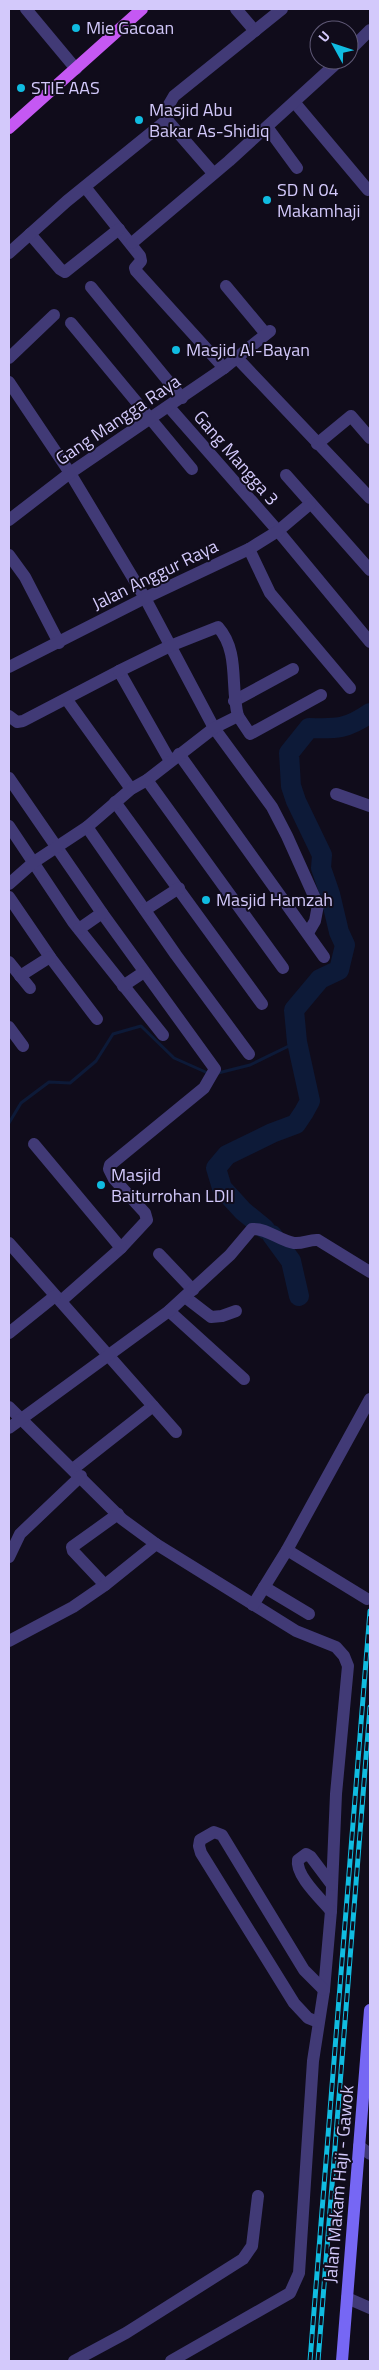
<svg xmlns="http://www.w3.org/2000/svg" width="379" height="2370" font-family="'Titillium Web',sans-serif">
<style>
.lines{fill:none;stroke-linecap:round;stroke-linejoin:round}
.stream{stroke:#0d1a38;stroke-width:3}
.river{stroke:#0d1a38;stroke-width:20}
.street{stroke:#413a76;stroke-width:12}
.secondary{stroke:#7667f4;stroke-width:12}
.primary{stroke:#c558f3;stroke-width:12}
.rail-casing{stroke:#10bce1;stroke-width:5}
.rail{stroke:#100c1b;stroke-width:3;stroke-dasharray:9;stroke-linecap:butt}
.poi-dot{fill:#10bce1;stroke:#100c1b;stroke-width:2}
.labels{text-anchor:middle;stroke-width:4;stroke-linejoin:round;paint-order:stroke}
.poi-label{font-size:18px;fill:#d3c9fb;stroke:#100c1b;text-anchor:start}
.street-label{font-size:18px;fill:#d3c9fb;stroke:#100c1b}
</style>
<rect width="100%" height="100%" fill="#100c1b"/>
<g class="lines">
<g class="stream">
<path d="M 218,1073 L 250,1065 L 297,1042"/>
<path d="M 9,1123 L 21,1103 L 49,1082 L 70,1083 L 96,1061 L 113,1034 L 141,1026 L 174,1058 L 210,1074"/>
</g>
<g class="river">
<path d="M 265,1229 L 243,1211 L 222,1188 L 216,1168 L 227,1155 L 272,1133 L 296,1124 L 304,1112 L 310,1101 L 297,1042 L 294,1010 L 320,979 L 339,970 L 345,945 L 339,932 L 330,894 L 321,868 L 322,855 L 296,801 L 291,786 L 289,753 L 309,728 C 337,729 347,729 370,713"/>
<path d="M 272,1235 L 291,1261 L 299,1296"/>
</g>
<g class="street">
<path d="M 26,9 L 76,69"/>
<path d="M 236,9 L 255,31"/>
<path d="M 349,51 L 370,30"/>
<path d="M 295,103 L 368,190"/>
<path d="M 167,120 L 213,173"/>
<path d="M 267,127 L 297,168"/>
<path d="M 85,187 L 140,256 L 141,261 L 135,268 L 136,271 L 224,368"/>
<path d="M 30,234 L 60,269 L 65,272 L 119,229"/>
<path d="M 132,243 L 229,161 L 340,60"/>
<path d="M 9,253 L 67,201 L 167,120 L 167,108 L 174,96 L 282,9"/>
<path d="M 226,286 L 266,334"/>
<path d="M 91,287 L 182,398"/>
<path d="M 71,323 L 192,469"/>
<path d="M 9,358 L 54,315"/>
<path d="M 237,358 L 370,498"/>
<path d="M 9,382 L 70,473 L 145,598 L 214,728 L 272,807 L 287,836 L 318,905 L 315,921 L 308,933"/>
<path d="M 169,407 L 278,531 L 370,642"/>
<path d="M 317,444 L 351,416 L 370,438"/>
<path d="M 286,475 L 370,570"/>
<path d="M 9,520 L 70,473 L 224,368 L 270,331"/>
<path d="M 249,549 L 270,593 L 350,688"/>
<path d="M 9,555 L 25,577 L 59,643"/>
<path d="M 9,667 L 145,598 L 249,549 L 278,531 L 310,504"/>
<path d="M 67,700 L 131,789"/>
<path d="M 234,701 L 293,669"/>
<path d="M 9,716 L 17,722 L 23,721 L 119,671 L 170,761"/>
<path d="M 238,716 L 250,734 L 321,695"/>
<path d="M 179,754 L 324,957"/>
<path d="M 9,778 L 102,913 L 215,1069 L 204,1088 L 110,1165 L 109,1169 L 114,1179 L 145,1213 L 147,1220 L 121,1248 L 61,1301"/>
<path d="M 147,780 L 283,968"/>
<path d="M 336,794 L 370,806"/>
<path d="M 115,802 L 262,1004"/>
<path d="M 9,826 L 73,922 L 163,1035"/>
<path d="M 87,827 L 176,955 L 249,1054"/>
<path d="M 9,884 L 34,862 L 87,827 L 131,789 L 147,780 L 214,728 L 238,716 C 230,686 240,652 218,627 L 170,646 L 119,671"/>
<path d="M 9,897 L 50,957 L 97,1019"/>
<path d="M 145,910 L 179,888"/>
<path d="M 79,929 L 102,913"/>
<path d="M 9,962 L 30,988"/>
<path d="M 20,976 L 50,957"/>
<path d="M 123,986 L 144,972"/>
<path d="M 9,1027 L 23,1046"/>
<path d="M 34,1144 L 121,1248"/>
<path d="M 9,1243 L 153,1406 L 73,1469"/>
<path d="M 159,1254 L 193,1290"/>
<path d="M 185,1297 L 211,1317 L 222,1316 L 236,1311"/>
<path d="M 169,1311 L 244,1379"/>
<path d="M 9,1333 L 55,1296"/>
<path d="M 153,1406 L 176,1432"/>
<path d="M 9,1407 L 122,1519 L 156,1544 L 296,1631 L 336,1647 L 344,1656 L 348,1666 L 336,1794 L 331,1911 L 324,1990 L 313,2061 L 299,2273 L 290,2293 L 171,2361"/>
<path d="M 9,1428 L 169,1311 L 230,1255 L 252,1229 C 267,1228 280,1241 294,1243 C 303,1244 310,1239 318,1240 L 370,1272"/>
<path d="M 287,1550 L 367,1599"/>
<path d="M 9,1557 L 20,1534 L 81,1476"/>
<path d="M 105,1585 L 73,1551 L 72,1547 L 118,1514"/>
<path d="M 264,1587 L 309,1614"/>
<path d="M 253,1605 L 287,1550 L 370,1399"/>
<path d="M 9,1641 L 73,1607 L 105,1585 L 156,1544"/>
<path d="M 331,1911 C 321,1899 295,1875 298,1860 L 306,1854 L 311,1857 L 332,1885"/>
<path d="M 318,2022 L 308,2018 L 294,2003 L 201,1853 L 199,1846 L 200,1840 L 214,1832 L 222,1835 L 304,1970 L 324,1990"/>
<path d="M 359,2146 L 370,2154"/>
<path d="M 347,2298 L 370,2308"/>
<path d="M 74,2361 L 126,2333 L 243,2259 L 252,2246 L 258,2196"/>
</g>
<path class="secondary" d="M 342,2361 L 370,2010"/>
<path class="primary" d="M 9,128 L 142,9"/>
<defs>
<g id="rail">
<path d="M 310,2361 L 370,1611"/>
<path d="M 318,2361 L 370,1707"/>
</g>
</defs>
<use href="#rail" class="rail-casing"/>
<use href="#rail" class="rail"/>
</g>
<g class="poi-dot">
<circle cx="76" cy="28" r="5"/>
<circle cx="21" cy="88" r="5"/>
<circle cx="139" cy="120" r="5"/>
<circle cx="267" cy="200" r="5"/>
<circle cx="176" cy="350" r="5"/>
<circle cx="206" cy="900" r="5"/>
<circle cx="101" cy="1185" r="5"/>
</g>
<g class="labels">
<g class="poi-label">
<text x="86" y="34">Mie Gacoan</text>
<text x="31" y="94">STIE AAS</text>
<text x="149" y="116">Masjid Abu<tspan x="149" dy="21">Bakar As-Shidiq</tspan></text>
<text x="277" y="196">SD N 04<tspan x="277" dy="21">Makamhaji</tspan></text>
<text x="186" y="356">Masjid Al-Bayan</text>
<text x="216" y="906">Masjid Hamzah</text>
<text x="111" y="1181">Masjid<tspan x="111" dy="21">Baiturrohan LDII</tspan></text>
</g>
<g class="street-label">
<text transform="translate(118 420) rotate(-34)" y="6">Gang Mangga Raya</text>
<text transform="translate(236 458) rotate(49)" y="6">Gang Mangga 3</text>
<text transform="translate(155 575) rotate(-26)" y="6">Jalan Anggur Raya</text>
<text transform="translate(339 2184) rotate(-85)" y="6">Jalan Makam Haji - Gawok</text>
</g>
</g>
<rect width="379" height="2370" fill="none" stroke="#d3c9fb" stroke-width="20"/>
<g transform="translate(334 45) rotate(310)"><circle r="24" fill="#100c1b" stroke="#5e5875"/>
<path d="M0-4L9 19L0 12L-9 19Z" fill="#10bce1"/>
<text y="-8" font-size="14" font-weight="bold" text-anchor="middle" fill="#d3c9fb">U</text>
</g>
</svg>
